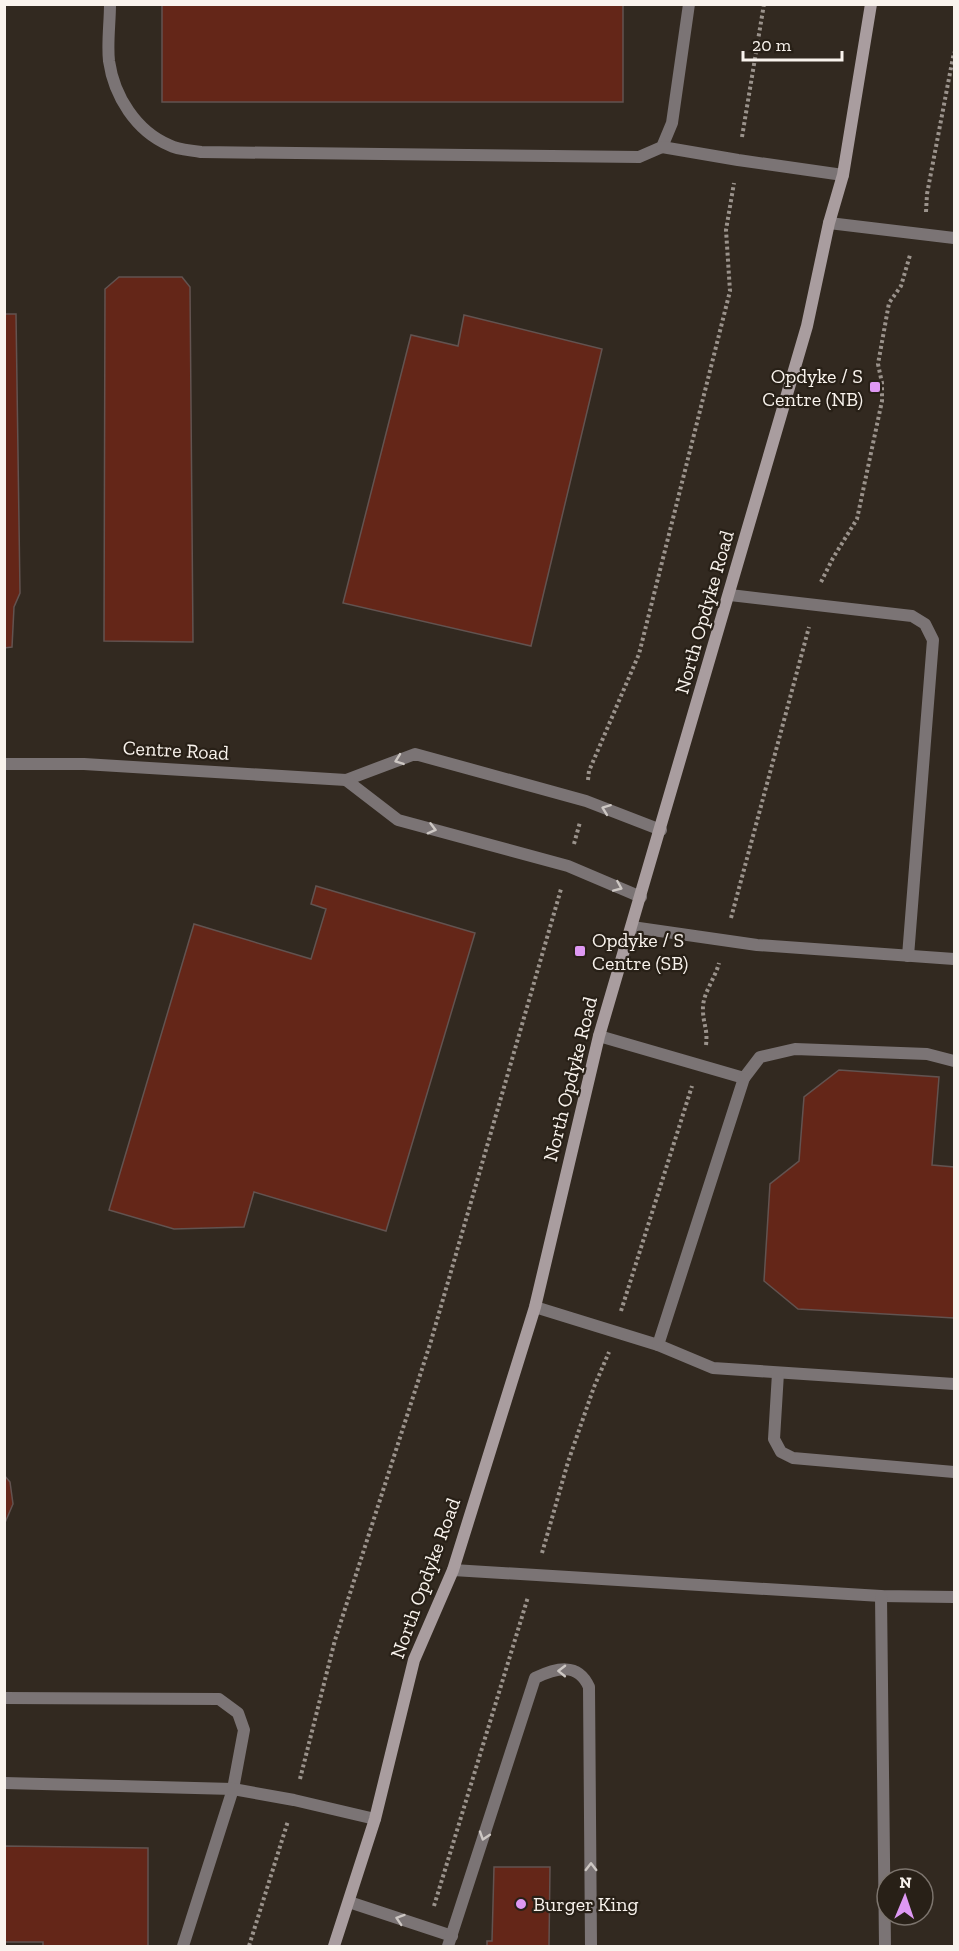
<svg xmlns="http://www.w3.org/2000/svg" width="959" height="1951" font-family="'Zilla Slab',serif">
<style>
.building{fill:#642618;stroke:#625350;stroke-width:1.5}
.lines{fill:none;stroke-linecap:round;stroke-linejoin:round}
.path{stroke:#9b938c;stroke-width:4;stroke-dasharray:3 3;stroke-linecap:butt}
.service{stroke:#7b7475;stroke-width:12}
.minor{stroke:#7b7475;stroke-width:12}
.secondary{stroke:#a99d9f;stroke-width:12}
.oneway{stroke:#cdc7c3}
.poi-dot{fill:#de98f3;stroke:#282017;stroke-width:2}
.labels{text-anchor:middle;stroke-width:4.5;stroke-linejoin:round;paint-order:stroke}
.poi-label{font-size:20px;fill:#f9f3ed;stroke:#282017;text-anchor:start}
.street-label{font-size:20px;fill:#f9f3ed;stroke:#282017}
</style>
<rect width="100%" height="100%" fill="#322920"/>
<g class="building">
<rect x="162" y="4" width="461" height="98"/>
<path d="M 119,277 L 182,277 L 190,287 L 193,642 L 104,641 L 105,289 Z"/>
<path d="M 4,314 L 16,314 L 20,593 L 14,607 L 12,647 L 4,648 Z"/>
<path d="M 464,315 L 602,349 L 531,646 L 343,603 L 411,335 L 458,346 Z"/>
<path d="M 316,886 L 475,933 L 386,1231 L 254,1192 L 244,1227 L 174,1229 L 109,1210 L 194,924 L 311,959 L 326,909 L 311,904 Z"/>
<path d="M 839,1070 L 939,1077 L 932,1165 L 954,1167 L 954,1318 L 798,1309 L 764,1281 L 770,1184 L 799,1161 L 804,1097 Z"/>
<path d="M 4,1475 L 10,1482 L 13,1504 L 4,1525 Z"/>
<path d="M 4,1846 L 148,1848 L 148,1946 L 43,1946 L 43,1942 L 4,1942 Z"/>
<path d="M 494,1867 L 550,1867 L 549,1946 L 487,1946 L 487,1941 L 492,1941 Z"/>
</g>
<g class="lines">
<g class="path">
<path d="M 742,137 L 764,4"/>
<path d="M 926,212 L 927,194 L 954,52"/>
<path d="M 821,582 L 833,558 L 857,519 L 882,401 L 882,383 L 878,364 L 889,303 L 901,286 L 910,255"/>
<path d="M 588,780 L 589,771 L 639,654 L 730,291 L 726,230 L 734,183"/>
<path d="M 574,844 L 580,822"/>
<path d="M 731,918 L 809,627"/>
<path d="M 706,1045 C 708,1029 703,1024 703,1010 C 702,994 715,979 719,963"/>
<path d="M 621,1311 L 692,1086"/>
<path d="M 542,1553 L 568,1462 L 594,1387 L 609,1352"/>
<path d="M 300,1779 L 335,1640 L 431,1341 L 561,889"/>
<path d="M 434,1906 L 528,1597"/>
<path d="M 249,1946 L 288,1821"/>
</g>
<g class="service">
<path d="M 110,4 C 110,23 107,43 109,61 C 114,96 136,131 169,145 C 178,150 190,150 201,152 L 639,157 L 662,147 L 672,123 L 689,4"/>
<path d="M 662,147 L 738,160 L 843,175"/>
<path d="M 829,223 L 954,238"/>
<path d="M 730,595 L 912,616 L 925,624 L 933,640 L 908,956"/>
<path d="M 632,927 L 757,945 L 954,959"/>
<path d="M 599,1036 L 744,1078 L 760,1057 L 795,1049 L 927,1054 L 954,1061"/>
<path d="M 535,1307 L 658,1345 L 713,1368 L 954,1384"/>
<path d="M 658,1345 L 744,1078"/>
<path d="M 778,1373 L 774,1439 L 781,1452 L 793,1458 L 954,1472"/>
<path d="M 453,1570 L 881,1596 L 954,1597"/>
<path d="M 881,1596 L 885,1946"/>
<path d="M 4,1698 L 219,1699 L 238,1713 L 244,1730 L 233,1789 L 183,1946"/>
<path d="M 4,1783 L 233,1789 L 294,1800 L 375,1819"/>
<path d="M 349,1902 L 452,1936"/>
<path d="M 448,1946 L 535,1678 C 556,1668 578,1662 589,1687 L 591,1946"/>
</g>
<g class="minor">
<path d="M 4,764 L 84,764 L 346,780 L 415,754 L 586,801 L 661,830"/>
<path d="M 346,780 L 398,820 L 568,866 L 641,897"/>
</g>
<path class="secondary" d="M 334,1946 L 375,1819 L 414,1660 L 453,1570 L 535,1307 L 599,1036 L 807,326 L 829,223 L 843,175 L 871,4"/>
</g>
<defs><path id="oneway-chevron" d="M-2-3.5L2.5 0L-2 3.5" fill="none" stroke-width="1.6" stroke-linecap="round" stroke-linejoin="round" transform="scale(1.5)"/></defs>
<g class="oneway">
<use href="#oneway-chevron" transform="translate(399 760) rotate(160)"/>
<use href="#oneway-chevron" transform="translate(606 809) rotate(-159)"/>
<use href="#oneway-chevron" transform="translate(432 829) rotate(15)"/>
<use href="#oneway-chevron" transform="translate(618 887) rotate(23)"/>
<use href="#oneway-chevron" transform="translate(562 1671) rotate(-179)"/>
<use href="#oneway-chevron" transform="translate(484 1836) rotate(108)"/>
<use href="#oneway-chevron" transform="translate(591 1867) rotate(-90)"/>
<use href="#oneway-chevron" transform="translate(400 1919) rotate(-162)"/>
</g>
<g class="poi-dot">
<rect x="869" y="381" width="12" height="12" rx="3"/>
<rect x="574" y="945" width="12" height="12" rx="3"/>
<circle cx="521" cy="1904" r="6"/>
</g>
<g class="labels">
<g class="poi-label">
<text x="863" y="383" text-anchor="end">Opdyke / S<tspan x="863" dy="23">Centre (NB)</tspan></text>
<text x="592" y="947">Opdyke / S<tspan x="592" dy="23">Centre (SB)</tspan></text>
<text x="533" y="1911">Burger King</text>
</g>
<g class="street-label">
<text transform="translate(704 612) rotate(-74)" y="7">North Opdyke Road</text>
<text transform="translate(176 750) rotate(3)" y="7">Centre Road</text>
<text transform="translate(570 1079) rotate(-76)" y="7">North Opdyke Road</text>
<text transform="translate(425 1578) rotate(-70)" y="7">North Opdyke Road</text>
</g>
</g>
<rect width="959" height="1951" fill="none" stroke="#f9f3ed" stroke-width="12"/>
<g transform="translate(905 1897) rotate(2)"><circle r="28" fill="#282017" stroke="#7c746d" stroke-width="1.5"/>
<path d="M0-4.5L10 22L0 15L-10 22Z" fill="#de98f3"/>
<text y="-9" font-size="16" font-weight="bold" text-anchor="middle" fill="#f9f3ed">N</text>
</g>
<path d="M743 51v9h99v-9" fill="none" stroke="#f9f3ed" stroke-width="3"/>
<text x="752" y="51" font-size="18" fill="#f9f3ed" stroke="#282017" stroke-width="4.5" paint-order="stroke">20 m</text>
</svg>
